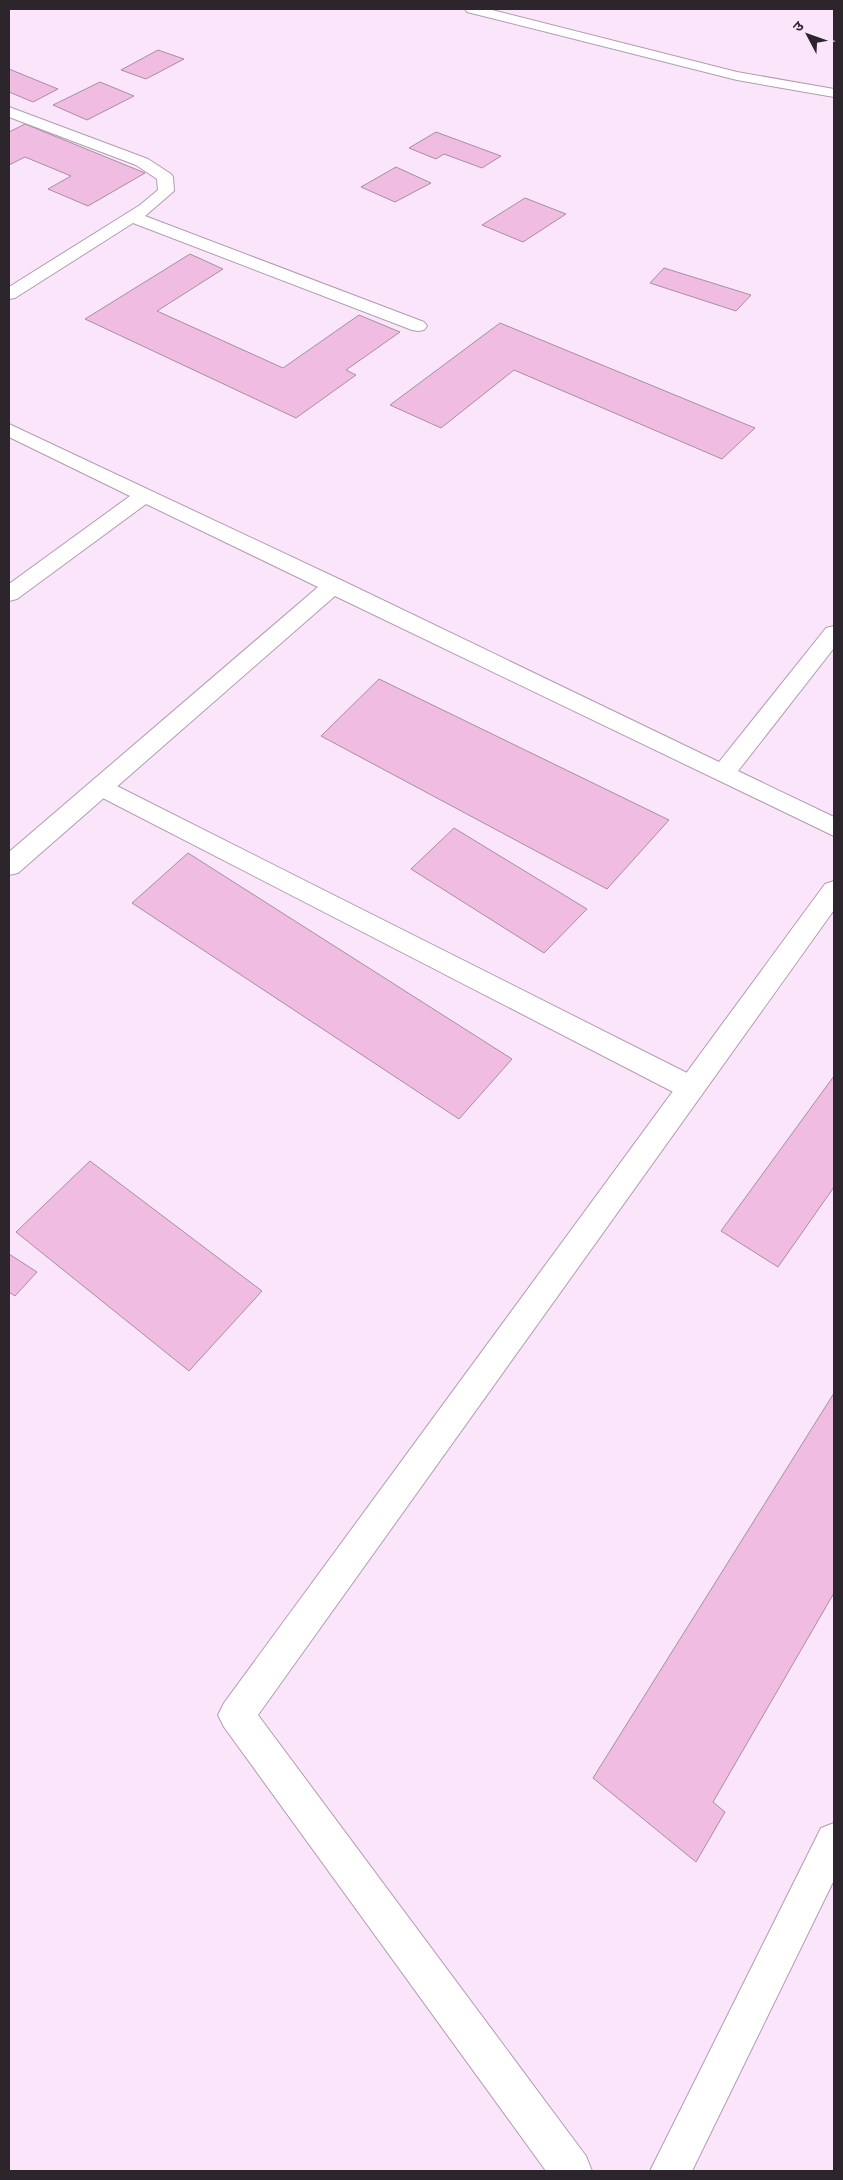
<svg xmlns="http://www.w3.org/2000/svg" width="843" height="2180" font-family="Signika,'Noto Sans Devanagari',sans-serif">
<style>
.building{fill:#f0bce1;stroke:#a78fa0}
.lines{fill:none;stroke-linecap:round;stroke-linejoin:round}
.lane-casing{stroke:#b19cb0;stroke-width:2}
.street-casing{stroke:#b19cb0;stroke-width:2}
.lane{fill:#fff;fill-rule:evenodd}
.street{fill:#fff;fill-rule:evenodd}
</style>
<rect width="100%" height="100%" fill="#fbe5fa"/>
<g class="building">
<path d="M 158,50 L 184,59 L 146,79 L 121,70 Z"/>
<path d="M 9,69 L 58,89 L 33,102 L 9,92 Z"/>
<path d="M 100,82 L 134,96 L 87,120 L 53,105 Z"/>
<path d="M 25,124 L 145,173 L 88,206 L 48,189 L 71,176 L 25,157 L 9,165 L 9,132 Z"/>
<path d="M 436,132 L 501,156 L 482,168 L 444,154 L 436,159 L 409,148 Z"/>
<path d="M 396,167 L 431,183 L 395,202 L 361,187 Z"/>
<path d="M 525,198 L 566,214 L 523,242 L 482,225 Z"/>
<path d="M 190,254 L 223,269 L 157,311 L 283,368 L 359,315 L 400,332 L 346,370 L 356,375 L 296,418 L 85,319 Z"/>
<path d="M 664,268 L 751,295 L 736,311 L 650,283 Z"/>
<path d="M 500,323 L 755,428 L 722,459 L 514,370 L 441,428 L 390,405 Z"/>
<path d="M 379,679 L 669,820 L 607,889 L 321,736 Z"/>
<path d="M 454,828 L 587,909 L 544,953 L 411,869 Z"/>
<path d="M 188,853 L 512,1059 L 459,1119 L 132,903 Z"/>
<path d="M 834,1076 L 834,1187 L 778,1267 L 721,1231 Z"/>
<path d="M 90,1161 L 262,1291 L 189,1371 L 16,1232 Z"/>
<path d="M 9,1254 L 37,1272 L 15,1296 L 9,1292 Z"/>
<path d="M 834,1393 L 834,1593 L 713,1802 L 725,1812 L 696,1862 L 593,1778 Z"/>
</g>
<g class="lines">
<defs>
<path id="lane" d="M 101,778 L 701,1080 L 705,1088 L 701,1096 L 691,1100 L 681,1096 L 93,793 L 89,787 L 93,781 Z"/>
<g id="street">
<path d="M 465,9 L 488,9 L 737,72 L 834,89 L 834,97 L 737,80 L 467,12 Z"/>
<path d="M 9,107 L 148,159 L 171,174 L 173,177 L 174,191 L 145,216 L 424,322 L 427,326 L 424,330 L 418,331 L 412,330 L 133,223 L 15,298 L 9,299 L 9,287 L 140,205 L 158,190 L 157,179 L 136,165 L 9,117 Z"/>
<path d="M 9,424 L 341,580 L 719,762 L 826,628 L 834,626 L 834,648 L 738,771 L 834,817 L 834,836 L 335,596 L 18,873 L 9,875 L 9,852 L 318,587 L 146,504 L 17,599 L 9,601 L 9,584 L 130,496 L 9,437 Z"/>
<path d="M 834,881 L 834,910 L 258,1715 L 586,2156 L 592,2171 L 546,2171 L 224,1727 L 218,1715 L 224,1703 L 825,884 Z"/>
<path d="M 834,1823 L 834,1880 L 692,2171 L 650,2171 L 821,1828 Z"/>
</g>
</defs>
<use href="#lane" class="lane-casing"/>
<use href="#street" class="street-casing"/>
<use href="#lane" class="lane"/>
<use href="#street" class="street"/>
</g>
<rect width="843" height="2180" fill="none" stroke="#2d252c" stroke-width="20"/>
<g transform="translate(808 35) rotate(311)" stroke="#fbe5fa" stroke-width="4" paint-order="stroke">
<path d="M0-4L9 19L0 12L-9 19Z" fill="#2d252c"/>
<text y="-8" font-size="14" font-weight="bold" text-anchor="middle" fill="#2d252c">उ</text>
</g>
</svg>
